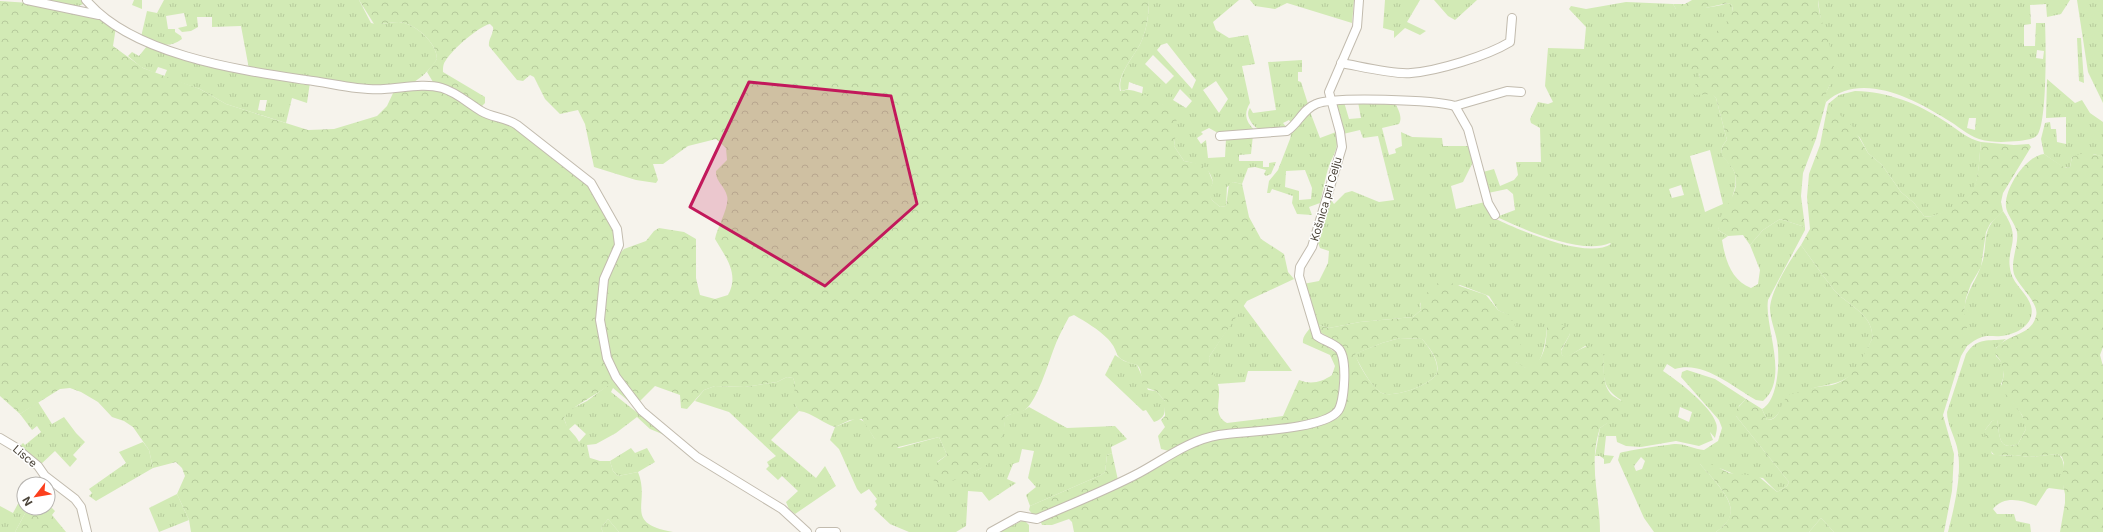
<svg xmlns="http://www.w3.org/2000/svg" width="2103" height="532" font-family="Inter,sans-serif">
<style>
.grass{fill:url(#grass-tufts);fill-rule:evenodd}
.forest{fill:url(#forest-crowns);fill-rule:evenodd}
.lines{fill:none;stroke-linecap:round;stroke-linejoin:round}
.minor-casing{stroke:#c2bbae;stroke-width:10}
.minor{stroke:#fff;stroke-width:8}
.marked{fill:#c2185b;fill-opacity:0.2;stroke:#c2185b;stroke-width:3;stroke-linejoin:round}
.labels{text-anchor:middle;stroke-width:3;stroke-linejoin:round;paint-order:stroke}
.street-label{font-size:11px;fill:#4b4439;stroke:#fff}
</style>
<defs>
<pattern id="grass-tufts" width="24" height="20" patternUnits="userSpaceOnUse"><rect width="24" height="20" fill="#d2eab5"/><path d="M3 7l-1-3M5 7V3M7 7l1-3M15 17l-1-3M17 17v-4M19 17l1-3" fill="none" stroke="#b6ca9c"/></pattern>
<pattern id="forest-crowns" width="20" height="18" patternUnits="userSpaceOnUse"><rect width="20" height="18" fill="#d2eab5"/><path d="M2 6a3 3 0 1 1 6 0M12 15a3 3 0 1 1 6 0" fill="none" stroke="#b6ca9c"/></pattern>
</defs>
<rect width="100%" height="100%" fill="#f6f3ec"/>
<g class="grass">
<path d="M 44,0 L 83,0 L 85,3 C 73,11 57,3 44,0 Z"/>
<path d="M 134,0 L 142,0 L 142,9 L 132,5 Z"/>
<path d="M 164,0 L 359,0 L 371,23 C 381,26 389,22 399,22 C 415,23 437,43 437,59 C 430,70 418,82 405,86 L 356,85 L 249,69 L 241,26 L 212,27 L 212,17 L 197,17 L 198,27 L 191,31 L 182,32 L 178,28 L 187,26 L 184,13 L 166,16 L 168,29 L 175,29 L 175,32 L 181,36 L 182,39 C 167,50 156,43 141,37 L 147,11 L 157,13 Z"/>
<path d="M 1149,0 L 1239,0 L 1213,22 L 1216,30 L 1229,38 L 1248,35 L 1255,64 L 1242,66 L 1250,103 C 1243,114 1246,123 1256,131 L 1218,133 L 1209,128 L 1201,132 L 1203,134 L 1197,138 L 1201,144 L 1206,140 L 1208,158 L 1225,157 L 1226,139 L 1253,135 L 1251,154 L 1239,155 L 1239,161 L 1263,161 L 1263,167 L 1269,167 L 1269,163 L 1276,162 L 1271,174 L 1266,176 L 1264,174 L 1266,170 L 1255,167 L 1248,168 L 1242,184 L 1233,182 L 1227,187 L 1226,206 L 1220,207 L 1212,200 L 1208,193 L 1213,182 C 1210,166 1198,164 1184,161 L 1174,146 L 1175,139 L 1163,105 L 1142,94 L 1143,87 L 1129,82 L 1128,89 L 1121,91 C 1116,74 1136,55 1142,40 C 1147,28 1149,13 1149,0 ZM 1167,43 L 1196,80 L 1192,89 L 1157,50 L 1161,45 ZM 1153,55 L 1174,76 L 1166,84 L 1145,64 ZM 1216,81 L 1228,99 L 1219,113 L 1203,90 ZM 1180,89 L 1192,101 L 1186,108 L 1173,100 Z"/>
<path d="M 1250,0 L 1354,0 L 1352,23 L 1287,3 L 1275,9 L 1255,6 Z"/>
<path d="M 1385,0 L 1420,0 L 1407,22 L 1426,31 L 1420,35 L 1405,28 L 1394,38 L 1394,31 L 1383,28 Z"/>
<path d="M 1434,0 L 1477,0 L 1455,20 L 1448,16 Z"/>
<path d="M 1818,0 L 2070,0 L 2061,14 L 2047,17 L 2046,4 L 2030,5 L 2031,24 L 2024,25 L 2024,46 L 2035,46 L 2036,23 L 2045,23 C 2046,43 2047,119 2038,134 C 2034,140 2025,140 2019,141 C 2006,142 1992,143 1979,139 C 1967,135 1957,125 1946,119 C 1913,98 1860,71 1826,102 L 1824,96 L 1830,85 ZM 2037,50 L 2044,51 L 2043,59 L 2036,58 ZM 1969,118 L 1976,118 L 1975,130 L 1967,128 Z"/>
<path d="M 2077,0 L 2103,0 L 2103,103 L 2088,72 Z"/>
<path d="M 1626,2 L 1673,4 L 1676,9 C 1694,8 1711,9 1728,3 L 1732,5 C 1736,16 1721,31 1712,35 L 1699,73 L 1700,78 L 1716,98 L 1727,140 C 1712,156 1732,160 1735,174 C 1739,191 1724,214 1718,230 L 1728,236 L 1722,240 C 1725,260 1732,281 1751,288 L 1758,284 L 1760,270 L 1750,245 L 1763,230 L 1780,219 L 1805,227 L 1805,230 L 1768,300 C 1764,326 1790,379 1763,401 L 1756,400 C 1733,387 1703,360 1675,369 L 1667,364 L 1663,371 C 1678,381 1711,406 1716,423 C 1718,428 1716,433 1715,438 L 1710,432 L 1713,440 L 1699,446 L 1676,441 L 1641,447 L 1626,446 L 1617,442 L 1616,436 L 1606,436 L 1604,455 L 1614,456 L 1610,463 L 1604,464 L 1604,459 L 1600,456 L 1595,456 L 1600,428 L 1607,423 L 1621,400 C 1602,388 1603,377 1604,356 L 1585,346 L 1566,358 L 1562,355 L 1561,351 L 1570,334 L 1547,326 C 1546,341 1541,385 1516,362 L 1508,315 L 1498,310 L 1489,296 L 1460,285 L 1420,303 L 1421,310 L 1413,317 L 1360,322 L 1329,328 L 1315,324 L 1303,284 L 1319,281 L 1328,263 L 1329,251 L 1320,248 L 1316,238 L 1329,197 L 1334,204 L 1345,193 L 1352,191 L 1379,202 L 1394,200 L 1378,136 L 1363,138 L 1360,130 L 1343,134 L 1335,103 L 1344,102 L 1349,119 L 1361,118 L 1358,102 L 1395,103 C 1398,109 1403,117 1399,124 L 1382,128 L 1389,155 L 1396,153 L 1395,149 L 1402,146 L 1401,132 L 1412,137 L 1442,138 L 1443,146 L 1468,146 L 1473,162 L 1463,182 L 1451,186 L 1456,209 L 1485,202 L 1492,217 L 1496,219 C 1519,230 1588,260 1611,244 L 1610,243 C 1582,255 1525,230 1499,218 L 1499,216 L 1515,210 L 1513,194 L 1507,189 L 1488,193 L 1483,172 L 1494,169 L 1500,186 L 1514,180 L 1518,175 L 1516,162 L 1541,162 L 1540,128 L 1531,123 L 1530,119 L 1538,102 L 1548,104 L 1553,102 L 1545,86 L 1548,48 L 1584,49 L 1586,27 L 1569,9 L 1571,6 L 1586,9 ZM 1710,150 L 1723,204 L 1705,212 L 1690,156 ZM 1681,185 L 1684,195 L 1672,198 L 1669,189 ZM 1680,407 L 1692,412 L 1689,422 L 1678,417 Z"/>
<path d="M 2077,38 L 2081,38 L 2084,83 L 2079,81 Z"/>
<path d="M 147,46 L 310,82 L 307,103 L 292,98 L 286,123 L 226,104 L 200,89 L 164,77 L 167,70 L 158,67 L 155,73 L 141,67 L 128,56 L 132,52 L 139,56 ZM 260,100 L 267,100 L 265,111 L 258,110 Z"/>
<path d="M 1302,60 L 1302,72 L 1298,72 L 1298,81 L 1301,82 L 1308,104 L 1292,124 L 1289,120 L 1283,123 L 1287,128 C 1273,130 1257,135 1250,120 C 1248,116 1247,112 1250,108 L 1253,113 L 1276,110 L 1268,62 Z"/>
<path d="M 2047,79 L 2075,103 L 2082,100 L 2090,113 L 2103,122 L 2103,157 L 2094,154 L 2072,157 L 2070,167 L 2064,168 L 2044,154 L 2041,139 L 2045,123 L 2050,122 L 2051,129 L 2056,129 L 2057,142 L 2066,144 L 2066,117 L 2046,118 Z"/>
<path d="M 1855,91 C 1889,92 1917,103 1946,122 C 1958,130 1968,139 1981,142 C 1977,176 1982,199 1945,212 C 1938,214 1931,218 1924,216 L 1914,203 L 1901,192 L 1882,165 L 1868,153 L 1860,138 L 1828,104 L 1839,95 Z"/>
<path d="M 1309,109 L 1320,138 L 1336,132 C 1339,149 1335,151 1329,166 C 1325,177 1323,192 1320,203 L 1309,207 L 1312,215 L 1297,214 L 1292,203 L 1293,196 L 1272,189 L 1270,193 L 1267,193 L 1269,181 L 1278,170 L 1290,139 L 1292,130 ZM 1305,170 L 1312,188 L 1311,199 L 1299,200 L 1299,191 L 1285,187 L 1286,171 Z"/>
<path d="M 2003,211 C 2024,242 2004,247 2011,273 C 2014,285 2028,294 2031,306 C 2036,324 2016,335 2001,336 C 1995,337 1988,335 1982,337 C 1976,339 1972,342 1967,346 L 1965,343 C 1969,332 1963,321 1964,310 C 1967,290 1975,283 1981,266 C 1990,242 1978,232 2003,211 Z"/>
<path d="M 1801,245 C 1812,260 1823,276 1834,290 C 1847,305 1875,315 1872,339 C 1867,349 1862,364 1854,372 C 1844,383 1831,384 1817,387 C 1811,388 1806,392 1800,393 C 1798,394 1796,393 1794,394 C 1780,399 1782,420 1767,420 L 1762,409 C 1779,400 1780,358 1777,341 C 1775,330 1770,319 1770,308 C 1771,290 1790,260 1801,245 Z"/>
<path d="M 1243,305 L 1292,371 L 1248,371 L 1245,382 L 1217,384 L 1210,368 L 1209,357 Z"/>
<path d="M 1400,338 L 1422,339 C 1429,347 1439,361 1437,372 C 1435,384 1391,400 1380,392 C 1369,384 1361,366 1354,354 L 1382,343 Z"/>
<path d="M 2006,339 L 1996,348 L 1996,356 C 2004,363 2006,374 2001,384 C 2008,400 2025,411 2026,429 L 2018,444 C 1997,452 2000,433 1997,420 L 1992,421 L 1985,430 L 1992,454 L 2002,456 L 2015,455 L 2029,457 L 2058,454 C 2068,462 2062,479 2064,490 L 2049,488 L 2047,489 L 2036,506 C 2023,500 2004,495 1993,509 L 1997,514 L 2014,514 L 2016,521 L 2030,524 L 2031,532 L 1948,532 C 1954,508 1963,472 1957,447 C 1954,435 1947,424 1947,412 L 1966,354 C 1978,336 1988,342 2006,339 Z"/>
<path d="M 1115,355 L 1124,361 L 1137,365 L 1148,390 L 1156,391 L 1165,401 C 1165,412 1166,418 1154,422 L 1146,410 L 1143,411 L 1105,375 Z"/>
<path d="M 1687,370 L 1715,379 L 1746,399 L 1739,406 L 1736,416 L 1789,482 L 1787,486 L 1777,492 L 1763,478 L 1736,475 L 1722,469 L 1700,464 C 1709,475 1736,500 1730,516 C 1728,523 1722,527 1716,532 L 1654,532 L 1644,518 L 1618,460 L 1620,453 C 1624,451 1670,444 1676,444 C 1686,444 1694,449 1704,450 L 1718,441 L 1722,428 L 1719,420 L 1681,377 L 1682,372 ZM 1641,457 L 1645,461 L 1642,469 L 1636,471 L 1634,466 Z"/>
<path d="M 787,377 L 793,378 C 799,390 790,399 799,411 L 771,440 L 816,478 L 825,466 L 836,486 L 795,514 L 789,509 L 786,502 L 798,491 L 782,476 L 778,480 L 766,469 L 769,466 L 767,462 L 776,456 L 729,412 L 695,401 L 704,390 L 715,386 L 745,387 L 777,382 Z"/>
<path d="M 615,380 L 632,404 L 613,388 L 611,392 L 667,436 L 650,429 L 637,417 L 616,433 L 596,444 L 587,445 L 590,459 C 583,456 581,449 579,442 L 586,434 L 575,424 L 568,430 L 564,418 L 567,411 L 587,401 Z"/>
<path d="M 38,402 L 52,424 L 64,417 L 76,433 L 85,442 L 73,455 L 77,459 L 70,467 L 55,451 L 40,465 L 19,447 L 23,443 L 25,445 L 41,432 L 37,426 L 32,430 L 20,414 Z"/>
<path d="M 1029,407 L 1067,428 L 1115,426 L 1127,439 L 1111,447 L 1112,453 L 1107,455 L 1105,472 L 1101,475 L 1030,506 L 1026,495 L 1036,487 L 1028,478 L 1034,451 L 1022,449 L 1019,462 L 1013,464 L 1007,479 L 1016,483 L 989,501 L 982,492 L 968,491 L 966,526 L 956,532 L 909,532 L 890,524 L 874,509 L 877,505 L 875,501 L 877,499 L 869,489 L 861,494 L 857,489 L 839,449 L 830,440 L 835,427 L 857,418 L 865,422 L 874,438 L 899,448 L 939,437 L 947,455 L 937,462 L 949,481 C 975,471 990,470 1000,441 C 1003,433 1005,426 1005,417 C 1012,412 1020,414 1029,407 Z"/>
<path d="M 143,442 L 149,450 L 153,468 L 96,501 L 89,496 L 92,493 L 89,489 L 126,463 L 119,452 Z"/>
<path d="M 631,448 L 635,453 L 647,448 L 655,462 L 638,472 L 618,476 L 613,471 L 610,461 Z"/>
<path d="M 177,494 L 189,520 L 159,532 L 149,508 Z"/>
<path d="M 20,500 L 24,502 L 24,508 L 28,508 L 15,532 L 0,532 L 0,506 L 13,513 Z"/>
<path d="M 1821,518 L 1834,532 L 1809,532 Z"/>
<path d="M 608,519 L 619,532 L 603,532 L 601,528 Z"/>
<path d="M 1024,520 L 1029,525 L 1029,532 L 998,532 Z"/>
</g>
<g class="forest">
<path d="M 359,0 L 1149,0 C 1149,13 1147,28 1142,40 C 1136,55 1116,74 1120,91 C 1124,91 1126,89 1129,90 C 1140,90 1173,107 1176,118 C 1178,127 1175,137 1174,146 L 1184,161 L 1200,164 L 1208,170 L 1213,182 L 1209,193 L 1212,200 L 1220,207 L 1226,206 L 1229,184 L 1233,182 L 1242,184 L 1249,217 L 1261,239 L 1284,254 L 1288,272 L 1294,279 L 1247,301 L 1209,357 C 1210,371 1219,381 1219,390 C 1220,403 1213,415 1227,423 L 1283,416 L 1299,380 C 1311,385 1322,382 1332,375 L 1335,366 L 1330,355 L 1303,343 C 1302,337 1307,332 1311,327 C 1318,341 1326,347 1339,354 L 1341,366 L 1337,408 C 1306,431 1255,425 1218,434 C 1202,437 1185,445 1169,451 L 1161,449 L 1158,436 L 1165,427 L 1161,420 L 1165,416 L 1165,401 L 1156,391 L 1144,387 C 1140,380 1143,370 1137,365 C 1110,358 1122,354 1108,339 C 1098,329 1086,322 1074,315 L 1069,317 C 1063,328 1057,339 1053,351 C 1048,365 1037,399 1027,408 C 1020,415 1012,412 1005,417 C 1006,431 999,449 991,461 C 986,468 950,484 941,483 C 935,483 932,479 929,475 L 930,468 L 947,455 L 939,437 L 882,451 L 880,442 L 874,438 L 862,419 L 850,420 L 835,427 C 822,423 813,413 799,411 C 788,395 799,390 793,378 L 787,377 L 777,382 L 745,387 L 715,386 L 704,390 L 687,409 L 681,408 L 680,395 L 655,386 L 639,402 L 624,384 L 612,365 L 603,315 L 605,289 L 616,257 L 624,249 L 646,241 L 654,231 L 659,228 L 684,232 L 696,239 L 696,278 L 700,295 L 715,299 L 728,295 C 740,274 725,256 715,239 C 717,227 730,206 727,196 C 725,186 715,181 716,171 L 727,160 L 726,148 L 716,139 L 688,146 L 663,164 L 653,164 L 658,180 L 656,183 L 636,180 L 594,167 L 585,124 L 578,110 L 560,114 L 545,99 L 534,77 L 530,75 L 523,81 L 517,80 L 489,46 C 488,39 494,34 493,27 L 490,24 C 479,26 452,50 446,60 C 443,64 443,67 443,72 L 485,97 L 485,103 L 481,107 L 455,90 L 433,82 L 427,72 L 437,59 C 437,43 415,23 399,22 C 391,22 383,25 374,24 Z"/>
<path d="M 1692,0 L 1818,0 C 1819,25 1835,48 1834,73 C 1834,83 1823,91 1826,102 L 1816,139 L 1803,173 L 1801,196 L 1805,227 L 1780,219 L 1763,230 L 1750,245 L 1743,235 L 1728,236 L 1718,230 C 1719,224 1720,217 1723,212 C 1730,199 1739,192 1735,174 C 1731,160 1712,157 1727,140 L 1716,98 L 1712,94 L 1694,95 C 1693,88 1695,83 1700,78 L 1699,73 L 1694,73 L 1689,66 L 1689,47 C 1705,29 1721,41 1733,9 L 1732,5 L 1728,3 L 1687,12 L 1676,9 L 1673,4 L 1685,4 Z"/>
<path d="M 0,1 C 39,3 82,9 116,27 L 113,46 L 143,68 L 200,89 L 226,104 L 308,130 L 334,129 L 377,116 L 387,106 L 394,91 L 429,89 L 443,91 L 519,128 L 589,187 L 614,231 L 616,241 L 614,250 L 605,267 L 601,281 L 598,323 L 605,360 L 615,380 C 602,393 570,406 564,418 C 567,431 575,433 579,442 C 582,448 583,452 587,457 L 600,461 L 610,461 L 613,471 L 618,476 L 638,472 C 651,504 622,523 673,532 L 619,532 L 608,519 L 601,528 L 603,532 L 191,532 L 189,520 L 177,494 L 185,476 L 182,468 L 176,462 L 153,468 L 149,450 L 133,427 L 124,421 L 112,417 L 98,402 L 81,392 L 70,388 L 60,389 L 20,414 L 0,396 Z"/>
<path d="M 1828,104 L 1853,127 L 1868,153 L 1882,165 L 1901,192 L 1914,203 L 1924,216 C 1931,218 1938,214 1945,211 C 1981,199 1977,176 1981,142 L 2014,145 L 2029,144 L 2031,147 L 2003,193 L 2001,202 L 2003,211 L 1990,224 L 1986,232 L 1981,267 L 1971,284 L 1966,298 L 1964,312 L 1967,328 L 1967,346 L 1961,356 L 1943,415 L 1954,454 L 1952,491 L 1944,532 L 1834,532 L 1821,518 L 1809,532 L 1716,532 C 1722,527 1728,523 1730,515 C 1736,500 1709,475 1700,464 L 1704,460 L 1729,473 L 1758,476 L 1777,492 L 1787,486 L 1789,482 L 1736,416 L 1735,411 L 1746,399 L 1762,409 L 1767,420 C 1782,420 1779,401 1790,394 C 1799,393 1807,389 1817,387 C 1822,386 1827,386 1832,385 C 1855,379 1862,358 1872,339 C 1875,315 1847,305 1834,290 C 1823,276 1812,260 1801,245 L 1810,229 L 1807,197 L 1809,174 L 1820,145 Z"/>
<path d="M 2044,154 L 2065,168 L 2070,167 L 2072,157 C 2081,152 2094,153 2103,157 L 2103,347 L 2100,355 L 2103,366 L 2103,532 L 2060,532 L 2065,503 L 2065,494 L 2062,480 L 2064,463 L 2062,457 L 2058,454 L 2029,457 L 2015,455 L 1996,456 C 1988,451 1985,439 1985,430 L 1992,421 L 1997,419 C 2000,433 1997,452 2018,444 L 2026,429 L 2022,415 L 2001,388 L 2004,374 L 2000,360 L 1994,352 C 2003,333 2031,338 2036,316 C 2040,303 2018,286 2014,274 C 2010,261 2019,245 2017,232 C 2015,223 2007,215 2006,207 C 2004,188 2026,156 2044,154 Z"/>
<path d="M 1439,282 L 1451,283 L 1486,295 L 1498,310 L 1509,315 L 1514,323 L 1521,348 L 1516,362 L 1526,368 L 1532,367 C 1546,357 1546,342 1547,326 L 1552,323 L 1563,325 L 1570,334 L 1561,350 L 1562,355 L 1566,357 C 1582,350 1589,338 1604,356 C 1604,367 1602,383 1610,393 C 1614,398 1620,399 1625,404 L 1624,409 L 1615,418 L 1600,428 C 1588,465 1600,496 1600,532 L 1074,532 L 1072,522 L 1069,519 L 1052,525 L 1042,525 L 1040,520 L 1196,445 L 1219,439 L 1262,435 L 1325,424 L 1338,418 L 1344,409 L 1349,382 L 1349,365 L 1341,345 L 1320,332 L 1315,324 L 1329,328 L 1360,322 L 1413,317 L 1421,310 L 1420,299 ZM 1400,338 L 1422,339 C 1429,347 1440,361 1437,372 C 1435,384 1391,400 1380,392 C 1370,384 1359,366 1355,354 L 1382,343 Z"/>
<path d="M 1112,453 L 1118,480 L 1034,516 L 1029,510 L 1030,506 L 1101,475 L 1105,472 L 1107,455 Z"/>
<path d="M 48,504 L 55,511 L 52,515 L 66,532 L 15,532 L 28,508 L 48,508 Z"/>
</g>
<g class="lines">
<defs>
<g id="minor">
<path d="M 27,0 L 99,15"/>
<path d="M 86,0 C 132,55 239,70 306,80 C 323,82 340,86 357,88 C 366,89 376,90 384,89 C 403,88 424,83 442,88 C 456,92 468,103 481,111 C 492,118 506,117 517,125 L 591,183 L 617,229 L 619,245 L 604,279 L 600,320 L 607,358 L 616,377 L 642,411 L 697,457 L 782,509 L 807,532"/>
<path d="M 1341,63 C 1359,66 1394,75 1411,73 C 1437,71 1487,56 1510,42 L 1512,18"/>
<path d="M 1455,106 L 1468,129 L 1488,203 L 1495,215"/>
<path d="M 1220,136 L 1287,131 C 1298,124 1303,109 1316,104 C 1333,96 1436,100 1455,106 L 1507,91 L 1521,92"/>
<path d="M 0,438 L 15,447 L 38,466 L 45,476 L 75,499 L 81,507 L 87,532"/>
<path d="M 820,532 L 836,532"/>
<path d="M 991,532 L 1020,516 L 1037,519 C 1071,504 1107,490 1139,473 C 1165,459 1189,440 1219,435 C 1243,431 1321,430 1337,412 C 1345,404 1348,356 1338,348 C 1333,343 1324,341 1317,336 L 1299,276 L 1300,267 L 1312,247 L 1342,147 L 1340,132 L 1329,92 L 1357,27 L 1359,0"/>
</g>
</defs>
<use href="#minor" class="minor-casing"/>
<use href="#minor" class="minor"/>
</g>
<path class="marked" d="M 749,82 L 891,96 L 917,204 L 825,286 L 690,207 Z"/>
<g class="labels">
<g class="street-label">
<text transform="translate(1326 199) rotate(-74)" y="4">Košnica pri Celju</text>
<text transform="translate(25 456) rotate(40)" y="4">Lisce</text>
</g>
</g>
<g transform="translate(36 496) rotate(239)"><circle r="19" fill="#ffffff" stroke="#b7b4b0"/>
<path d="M0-3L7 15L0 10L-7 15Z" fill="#fc3f1d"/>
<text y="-6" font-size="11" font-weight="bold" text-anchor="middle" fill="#4b4439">N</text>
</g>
</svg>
